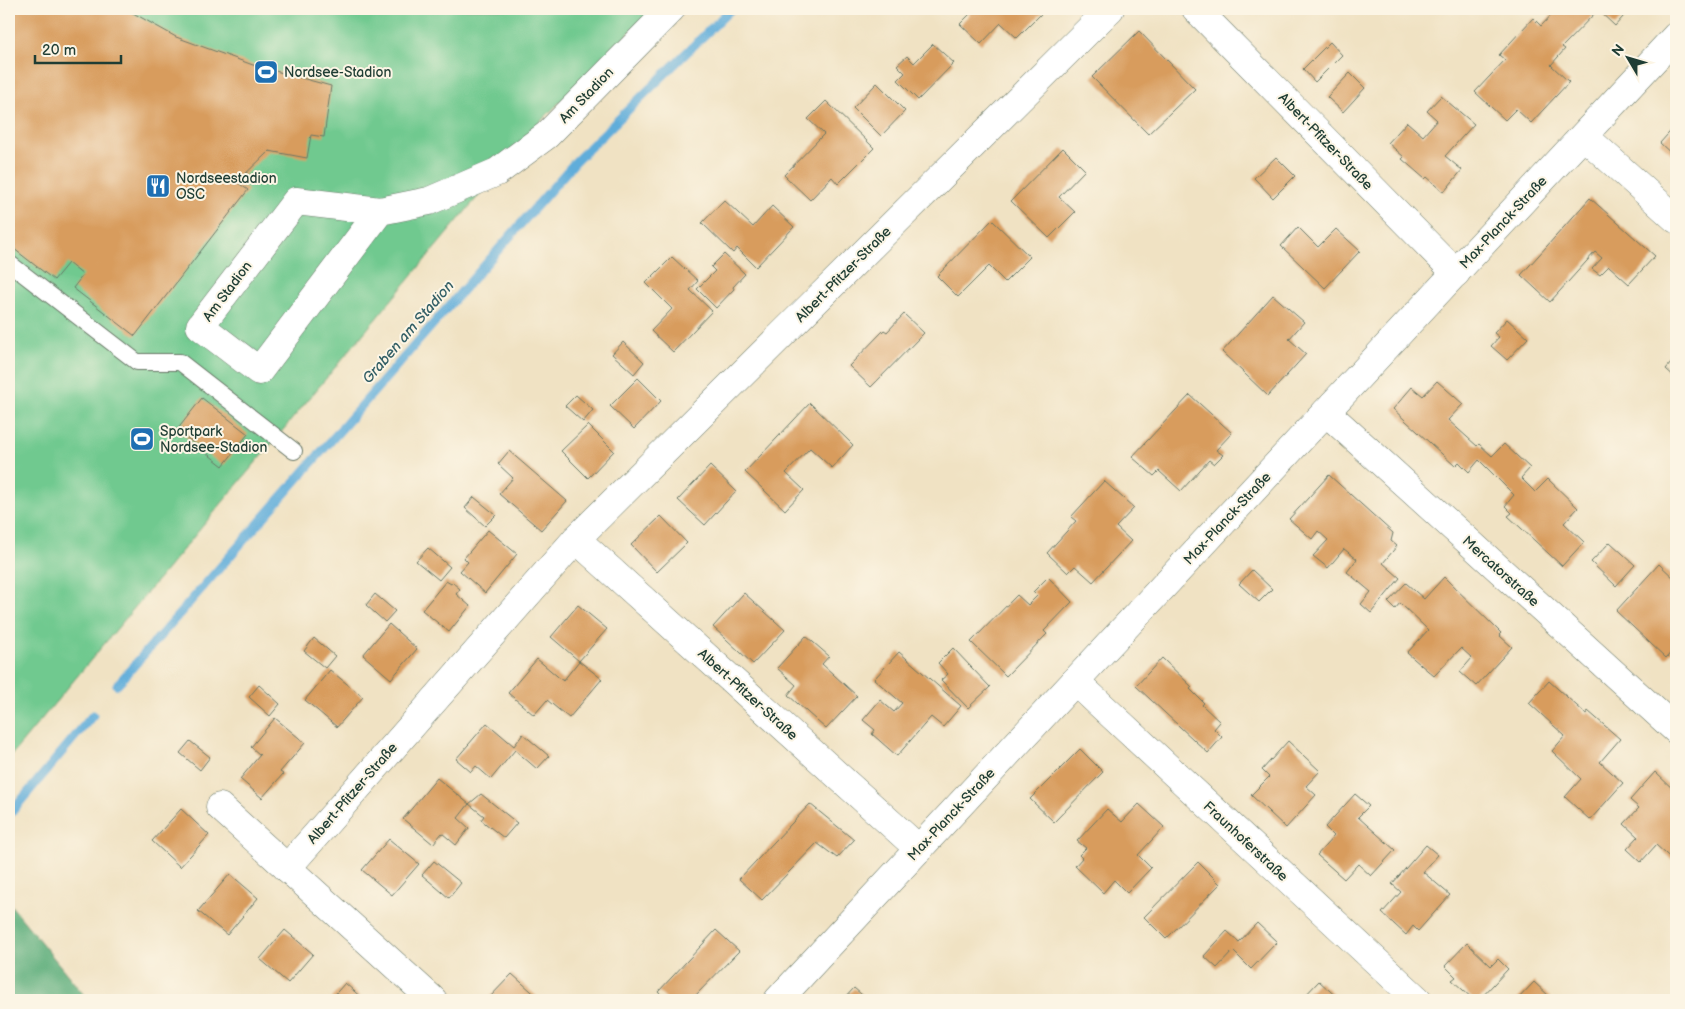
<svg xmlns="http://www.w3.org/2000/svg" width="1685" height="1009" font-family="'Balsamiq Sans',sans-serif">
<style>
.green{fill:#70c98f;stroke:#488362}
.forest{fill:#5cad7a;stroke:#3e7557}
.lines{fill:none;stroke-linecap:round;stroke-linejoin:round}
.stream{stroke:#61adda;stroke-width:9}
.building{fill:#d89c5d}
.lane-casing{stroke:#687766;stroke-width:18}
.street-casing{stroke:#687766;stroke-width:29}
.lane{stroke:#fff;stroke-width:16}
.street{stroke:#fff;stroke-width:28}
.labels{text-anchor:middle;stroke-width:4;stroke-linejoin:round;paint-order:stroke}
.poi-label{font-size:14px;fill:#1f3d34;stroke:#fcf5e5;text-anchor:start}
.street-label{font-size:14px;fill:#1f3d34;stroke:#fcf5e5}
.water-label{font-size:15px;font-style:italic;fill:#335f66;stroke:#fcf5e5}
</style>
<rect width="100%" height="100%" fill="#fcf5e5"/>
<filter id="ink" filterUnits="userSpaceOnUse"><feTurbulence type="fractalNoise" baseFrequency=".02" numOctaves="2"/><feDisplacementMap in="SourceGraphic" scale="10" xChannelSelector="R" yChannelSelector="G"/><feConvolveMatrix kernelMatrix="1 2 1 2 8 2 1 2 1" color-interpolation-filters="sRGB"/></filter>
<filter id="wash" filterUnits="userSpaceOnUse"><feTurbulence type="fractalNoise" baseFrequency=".0096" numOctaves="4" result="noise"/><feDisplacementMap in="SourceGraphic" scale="20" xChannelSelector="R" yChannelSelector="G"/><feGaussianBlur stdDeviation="1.12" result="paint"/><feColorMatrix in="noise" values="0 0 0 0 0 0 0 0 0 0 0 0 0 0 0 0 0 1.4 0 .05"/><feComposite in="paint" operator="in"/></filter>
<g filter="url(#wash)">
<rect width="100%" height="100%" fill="#f0e2c3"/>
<path class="green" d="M 9,9 L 653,9 L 541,121 L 9,758 Z"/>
<path class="forest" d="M 9,903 L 88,1000 L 9,1000 Z"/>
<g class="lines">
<g class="stream">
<path d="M 117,685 L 576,161 L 731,9"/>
<path d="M 9,815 L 93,715"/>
</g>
</g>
<g id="blocks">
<g class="building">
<path d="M 9,9 L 126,9 L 176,37 L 253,65 L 331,86 L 324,137 L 311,135 L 307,158 L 269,151 L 237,182 L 248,190 L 135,336 L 73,288 L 83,275 L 68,263 L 54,280 L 9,245 Z"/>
<path d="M 969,9 L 1046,9 L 1017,38 L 1001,23 L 981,44 L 960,24 L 970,14 L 967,11 Z"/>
<path d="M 1557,9 L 1630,9 L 1615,26 L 1598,10 L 1562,47 L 1565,49 L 1551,65 L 1569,82 L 1531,123 L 1516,109 L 1505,120 L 1475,92 L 1505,60 L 1499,55 L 1533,18 L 1541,26 Z"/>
<path d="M 1139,31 L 1195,89 L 1148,134 L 1092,77 Z"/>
<path d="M 1330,42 L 1342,55 L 1315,82 L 1303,69 Z"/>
<path d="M 933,44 L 954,63 L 918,100 L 898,80 L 905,73 L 897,65 L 907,56 L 914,63 Z"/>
<path d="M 1350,73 L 1365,88 L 1343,112 L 1327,97 Z"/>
<path d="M 877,83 L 905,111 L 881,136 L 853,108 Z"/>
<path d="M 1441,96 L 1474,124 L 1445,156 L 1462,170 L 1444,192 L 1427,177 L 1425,179 L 1402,159 L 1404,157 L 1388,143 L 1407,122 L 1423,136 L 1437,120 L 1427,111 Z"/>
<path d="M 826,101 L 874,148 L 838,184 L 832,177 L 810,200 L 784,175 L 824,134 L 808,119 Z"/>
<path d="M 1676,125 L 1676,158 L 1660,143 Z"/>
<path d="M 1063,148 L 1085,170 L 1059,197 L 1075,212 L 1049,238 L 1011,201 Z"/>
<path d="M 1276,157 L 1295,176 L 1273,198 L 1254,178 Z"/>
<path d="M 1590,198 L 1655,256 L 1629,284 L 1609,266 L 1600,275 L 1592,269 L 1602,258 L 1595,252 L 1550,302 L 1521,275 Z"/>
<path d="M 724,200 L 753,227 L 772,206 L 794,227 L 756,267 L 737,248 L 733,253 L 702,223 Z"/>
<path d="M 992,220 L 1030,257 L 1005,282 L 989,266 L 958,297 L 937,276 Z"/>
<path d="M 1298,227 L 1318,247 L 1336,229 L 1360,251 L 1325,288 L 1281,246 Z"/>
<path d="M 724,254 L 745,274 L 733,287 L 734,289 L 716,308 L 697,289 L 715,271 L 711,267 Z"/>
<path d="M 672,257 L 698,281 L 690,290 L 712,311 L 673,352 L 651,331 L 672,309 L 646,283 Z"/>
<path d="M 1273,295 L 1304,322 L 1289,339 L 1306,354 L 1268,396 L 1222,352 Z"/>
<path d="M 904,314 L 924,333 L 871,387 L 849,366 L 884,330 L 887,332 Z"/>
<path d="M 1507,319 L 1528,338 L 1507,360 L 1491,346 L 1499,337 L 1494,333 Z"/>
<path d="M 623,342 L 644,362 L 634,374 L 612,354 Z"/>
<path d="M 1676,357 L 1676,378 L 1666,369 Z"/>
<path d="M 638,378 L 661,401 L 634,429 L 610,406 Z"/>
<path d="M 1437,381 L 1463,404 L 1448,420 L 1477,446 L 1479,444 L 1492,456 L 1504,444 L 1530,468 L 1521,478 L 1535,492 L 1548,479 L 1578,508 L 1564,523 L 1584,542 L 1562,566 L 1508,516 L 1512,513 L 1505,506 L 1514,495 L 1479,460 L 1469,472 L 1459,462 L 1455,466 L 1393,409 L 1412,387 L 1423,396 Z"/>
<path d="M 576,395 L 593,410 L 583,422 L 565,406 Z"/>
<path d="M 1190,395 L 1232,433 L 1216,450 L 1223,455 L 1214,464 L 1209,460 L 1181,491 L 1159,471 L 1154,476 L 1132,457 Z"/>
<path d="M 202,398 L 248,434 L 223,466 L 177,430 Z"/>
<path d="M 810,403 L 853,445 L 832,468 L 810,448 L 786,473 L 804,490 L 785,510 L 745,472 Z"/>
<path d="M 588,425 L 614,451 L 588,478 L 561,451 Z"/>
<path d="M 509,451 L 567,501 L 541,530 L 499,494 L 513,478 L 498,464 Z"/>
<path d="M 710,466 L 736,491 L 705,525 L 678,500 Z"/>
<path d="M 1329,475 L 1393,533 L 1391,541 L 1397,546 L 1383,563 L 1400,578 L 1371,613 L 1361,604 L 1371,592 L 1347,572 L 1357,559 L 1344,549 L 1328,568 L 1313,556 L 1328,540 L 1318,531 L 1312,539 L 1289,519 Z"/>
<path d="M 1104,481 L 1134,508 L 1116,527 L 1131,541 L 1093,582 L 1075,566 L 1068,573 L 1047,553 L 1076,521 L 1071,517 Z"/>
<path d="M 474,497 L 496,515 L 485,526 L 465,508 Z"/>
<path d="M 661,516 L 687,543 L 657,572 L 631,545 Z"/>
<path d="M 488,530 L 517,554 L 485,593 L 460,571 L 468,562 L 464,558 Z"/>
<path d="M 1610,542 L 1635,565 L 1616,586 L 1591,562 Z"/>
<path d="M 428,548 L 450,567 L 439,580 L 416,561 Z"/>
<path d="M 1659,564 L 1676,580 L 1676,647 L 1666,658 L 1616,611 Z"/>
<path d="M 1252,570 L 1272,589 L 1259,602 L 1239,584 Z"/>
<path d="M 1048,577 L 1072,602 L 1044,631 L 1047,634 L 1006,676 L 971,642 L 1017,595 L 1028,605 L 1037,596 L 1033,592 Z"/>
<path d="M 1444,577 L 1501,633 L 1499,635 L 1512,647 L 1476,686 L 1460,672 L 1472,658 L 1461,648 L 1434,676 L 1407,653 L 1428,630 L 1400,603 L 1395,609 L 1388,602 L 1406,583 L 1424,599 Z"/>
<path d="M 446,581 L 451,584 L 452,582 L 460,589 L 456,594 L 470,606 L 449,632 L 422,610 Z"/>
<path d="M 744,593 L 785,630 L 753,664 L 713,627 Z"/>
<path d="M 375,594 L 395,611 L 385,622 L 366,605 Z"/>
<path d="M 578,605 L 607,629 L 579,661 L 551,637 Z"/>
<path d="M 389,624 L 417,649 L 391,679 L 363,655 Z"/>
<path d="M 806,636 L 829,656 L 822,664 L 857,696 L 826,729 L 788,695 L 796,685 L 777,668 Z"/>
<path d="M 314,638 L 335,656 L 325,668 L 304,651 Z"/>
<path d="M 953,648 L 990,687 L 968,708 L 941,680 L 948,674 L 938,663 Z"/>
<path d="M 899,652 L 961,706 L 943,727 L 931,717 L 897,756 L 872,734 L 875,730 L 863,720 L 880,700 L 894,712 L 902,703 L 874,679 Z"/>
<path d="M 1162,658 L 1192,687 L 1190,689 L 1204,703 L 1202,705 L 1220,722 L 1214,729 L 1222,737 L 1208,753 L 1136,686 Z"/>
<path d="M 537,659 L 563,681 L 579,661 L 602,679 L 569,718 L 547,700 L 534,715 L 508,693 Z"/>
<path d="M 330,670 L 363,697 L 337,727 L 305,700 Z"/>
<path d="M 1549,681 L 1586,714 L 1588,711 L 1620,739 L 1600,762 L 1623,783 L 1590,820 L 1565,797 L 1581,779 L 1552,751 L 1565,736 L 1529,703 Z"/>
<path d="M 259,685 L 280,704 L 270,716 L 249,697 Z"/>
<path d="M 275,718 L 305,743 L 280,772 L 283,774 L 262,798 L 240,779 L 260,755 L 251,747 Z"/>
<path d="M 487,723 L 514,746 L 523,734 L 549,756 L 537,769 L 515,750 L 491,779 L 476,766 L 471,772 L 456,759 Z"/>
<path d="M 190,741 L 210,757 L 200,770 L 180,753 Z"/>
<path d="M 1288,741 L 1320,771 L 1306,786 L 1316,795 L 1286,828 L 1251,795 L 1269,777 L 1262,770 Z"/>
<path d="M 1080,749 L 1103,772 L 1054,822 L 1030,799 Z"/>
<path d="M 1655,772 L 1676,792 L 1675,862 L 1656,845 L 1641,862 L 1627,849 L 1638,837 L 1624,824 L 1639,808 L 1630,800 Z"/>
<path d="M 437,778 L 469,804 L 481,794 L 517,823 L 504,838 L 481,820 L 484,816 L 469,804 L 458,818 L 469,828 L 456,845 L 442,833 L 433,844 L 403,819 Z"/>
<path d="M 1355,794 L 1369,806 L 1358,817 L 1395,850 L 1371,876 L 1358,864 L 1344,879 L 1317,855 L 1334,836 L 1325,827 Z"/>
<path d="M 810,804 L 854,840 L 837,858 L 817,843 L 762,900 L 739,879 Z"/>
<path d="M 1139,804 L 1164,827 L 1138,855 L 1151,868 L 1127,893 L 1114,880 L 1103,893 L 1075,866 L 1082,858 L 1079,855 L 1086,848 L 1077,841 L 1107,809 L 1122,822 Z"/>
<path d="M 181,809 L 209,835 L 180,867 L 152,841 Z"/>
<path d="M 389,839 L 419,864 L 392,895 L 362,870 Z"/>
<path d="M 1426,845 L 1438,855 L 1423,872 L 1450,895 L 1418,931 L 1413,926 L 1406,935 L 1382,913 L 1401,892 L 1392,884 Z"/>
<path d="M 434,861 L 461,883 L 449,898 L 422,875 Z"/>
<path d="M 1198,862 L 1220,884 L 1166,939 L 1144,917 Z"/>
<path d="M 230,874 L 258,898 L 227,935 L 198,911 Z"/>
<path d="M 1257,923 L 1277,942 L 1251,969 L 1233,951 L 1217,968 L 1204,956 L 1227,931 L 1239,942 Z"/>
<path d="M 285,930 L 313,954 L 288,983 L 260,959 Z"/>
<path d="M 716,930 L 739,951 L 691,1000 L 667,1000 L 658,992 Z"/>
<path d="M 1467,943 L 1491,966 L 1498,959 L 1508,969 L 1479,1000 L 1474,1000 L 1452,980 L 1456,977 L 1445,966 Z"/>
<path d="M 512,974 L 541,1000 L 487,1000 Z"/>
<path d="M 1319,981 L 1340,1000 L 1301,1000 Z"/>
<path d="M 1534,982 L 1550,997 L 1547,1000 L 1517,1000 Z"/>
<path d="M 345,983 L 364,1000 L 330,1000 Z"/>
<path d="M 854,988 L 868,1000 L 843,1000 Z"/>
</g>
</g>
</g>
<g filter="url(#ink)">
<use href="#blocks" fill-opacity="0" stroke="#687766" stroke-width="1"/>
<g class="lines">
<defs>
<path id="lane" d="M 9,263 L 137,362 L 180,362 L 294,451"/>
<g id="street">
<path d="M 1196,9 L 1456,273"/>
<path d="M 1584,136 L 1676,219"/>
<path d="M 380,211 L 259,371 L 200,326 L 296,201 L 380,211 L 429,201 L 497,172 L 547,135 L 671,9"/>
<path d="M 1326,412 L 1676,730"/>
<path d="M 576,539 L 919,849"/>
<path d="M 1075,681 L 1418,1000"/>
<path d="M 220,807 L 433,1000"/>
<path d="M 287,868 L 576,539 L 1110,9"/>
<path d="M 778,1000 L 1676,36"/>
</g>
</defs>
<use href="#lane" class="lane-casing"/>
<use href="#street" class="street-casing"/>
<use href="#lane" class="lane"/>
<use href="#street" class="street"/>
</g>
</g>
<defs>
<symbol id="stadium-square" viewBox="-11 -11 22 22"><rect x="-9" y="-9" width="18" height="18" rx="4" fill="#1f6fb2" stroke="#fcf5e5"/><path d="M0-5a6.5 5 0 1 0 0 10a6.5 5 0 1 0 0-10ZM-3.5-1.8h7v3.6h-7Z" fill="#fff"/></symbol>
<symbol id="restaurant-square" viewBox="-11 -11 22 22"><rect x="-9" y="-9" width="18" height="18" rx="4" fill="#1f6fb2" stroke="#fcf5e5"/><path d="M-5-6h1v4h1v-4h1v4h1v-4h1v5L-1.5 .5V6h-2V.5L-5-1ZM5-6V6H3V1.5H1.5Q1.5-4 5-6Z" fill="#fff"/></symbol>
</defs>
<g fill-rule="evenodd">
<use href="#stadium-square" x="252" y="58" width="28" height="28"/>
<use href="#restaurant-square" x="144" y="172" width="28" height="28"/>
<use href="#stadium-square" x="128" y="425" width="28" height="28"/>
</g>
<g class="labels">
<g class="poi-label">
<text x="284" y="77">Nordsee-Stadion</text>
<text x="176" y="183">Nordseestadion<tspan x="176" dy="16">OSC</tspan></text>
<text x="160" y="436">Sportpark<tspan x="160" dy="16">Nordsee-Stadion</tspan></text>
</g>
<g class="street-label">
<text transform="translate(586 95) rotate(-46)" y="5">Am Stadion</text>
<text transform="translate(1326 141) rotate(46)" y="5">Albert-Pfitzer-Straße</text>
<text transform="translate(1503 222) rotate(-47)" y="5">Max-Planck-Straße</text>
<text transform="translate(843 274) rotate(-45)" y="5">Albert-Pfitzer-Straße</text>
<text transform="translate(227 291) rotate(-53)" y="5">Am Stadion</text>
<text transform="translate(1227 518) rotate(-47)" y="5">Max-Planck-Straße</text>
<text transform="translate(1501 571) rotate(42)" y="5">Mercatorstraße</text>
<text transform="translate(748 694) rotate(42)" y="5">Albert-Pfitzer-Straße</text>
<text transform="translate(352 793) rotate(-49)" y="5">Albert-Pfitzer-Straße</text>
<text transform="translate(951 814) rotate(-47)" y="5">Max-Planck-Straße</text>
<text transform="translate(1246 841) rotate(43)" y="5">Fraunhoferstraße</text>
</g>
<g class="water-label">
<text transform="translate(408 332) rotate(-49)" y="5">Graben am Stadion</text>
</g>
</g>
<rect width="1685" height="1009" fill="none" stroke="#fcf5e5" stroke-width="30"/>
<g transform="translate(1628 58) rotate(308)" stroke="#fcf5e5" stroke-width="4" paint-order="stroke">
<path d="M0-4L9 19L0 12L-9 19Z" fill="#1f3d34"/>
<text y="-8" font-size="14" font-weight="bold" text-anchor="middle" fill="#1f3d34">N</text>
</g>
<path d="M35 55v8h86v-8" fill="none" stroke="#1f3d34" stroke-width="2.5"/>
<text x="42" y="55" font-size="15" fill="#1f3d34" stroke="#fcf5e5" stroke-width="4" paint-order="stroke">20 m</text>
</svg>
